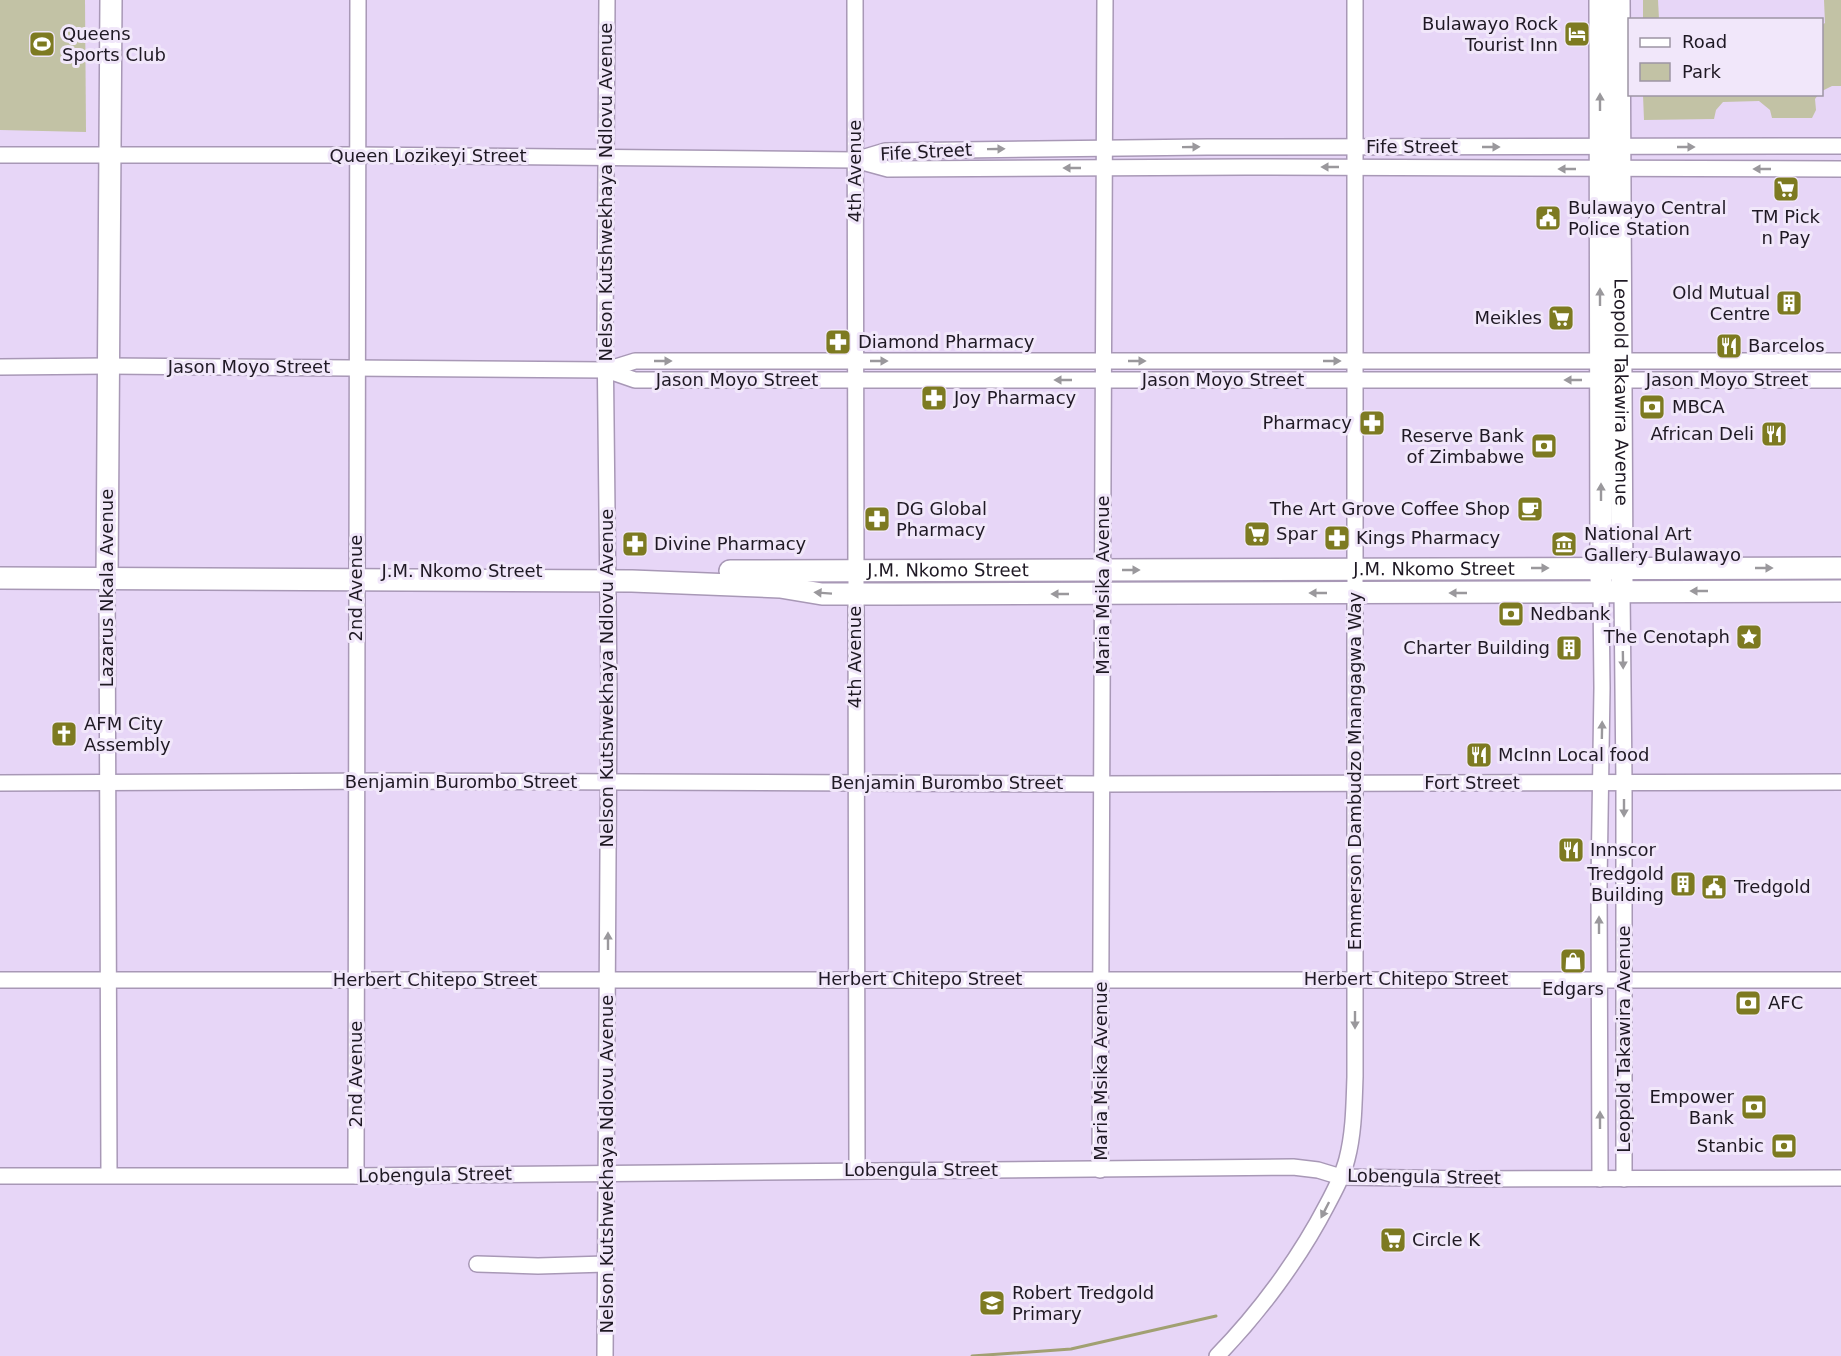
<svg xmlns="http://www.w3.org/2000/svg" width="1841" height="1356" font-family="'DejaVu Sans',sans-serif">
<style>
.green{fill:#c2c2a5}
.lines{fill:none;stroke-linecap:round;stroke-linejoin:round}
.stream{stroke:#a1a072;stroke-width:3}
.minor-casing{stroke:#a898b6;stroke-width:18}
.highway-casing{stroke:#a898b6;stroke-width:24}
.minor{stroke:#fff;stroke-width:15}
.highway{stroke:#fff;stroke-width:21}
.oneway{fill:#9a989c}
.labels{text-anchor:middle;stroke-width:6;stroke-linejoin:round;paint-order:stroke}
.poi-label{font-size:18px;fill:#1f1924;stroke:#f1e7fa;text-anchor:start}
.street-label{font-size:18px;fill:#1f1924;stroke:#f1e7fa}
</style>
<rect width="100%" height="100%" fill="#e7d6f7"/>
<g class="green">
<path d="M 0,0 L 85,0 L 86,132 L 0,130 Z"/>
<path d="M 1643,0 L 1658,0 L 1659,19 L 1643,19 Z"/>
<path d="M 1824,0 L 1841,0 L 1841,86 L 1832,86 L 1822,91 L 1822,25 L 1825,23 Z"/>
<path d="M 1643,95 L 1643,94 L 1818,95 L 1815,99 L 1816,110 L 1812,118 L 1772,118 L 1770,110 L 1759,101 L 1723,102 L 1716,110 L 1714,119 L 1644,120 Z"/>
</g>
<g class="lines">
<path class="stream" d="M 972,1356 L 1071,1349 L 1216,1316"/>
<defs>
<g id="minor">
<path d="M 855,0 L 857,1170"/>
<path d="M 0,155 L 357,155 L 855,160 L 888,169 L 1245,167 L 1841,169"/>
<path d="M 855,160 L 885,151 L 1207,147 L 1841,146"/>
<path d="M 0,367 L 108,366 L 606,370 L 635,361 L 1841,361"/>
<path d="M 606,370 L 635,380 L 1841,380"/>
<path d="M 107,580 L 109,1175"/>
<path d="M 1622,592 L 1624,782 L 1624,1179"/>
<path d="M 0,783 L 382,781 L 1102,784 L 1841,782"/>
<path d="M 0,980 L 1841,980"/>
<path d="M 1100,1170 L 1105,0"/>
<path d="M 0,1176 L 356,1176 L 1293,1167 L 1318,1170 L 1341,1177 L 1472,1179 L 1841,1178"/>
<path d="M 356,1176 L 358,0"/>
<path d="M 1600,1179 L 1599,883 L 1602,688 L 1601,592"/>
<path d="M 477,1264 L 538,1266 L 606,1264"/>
<path d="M 605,1356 L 609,690 L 605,332 L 607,0"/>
<path d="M 1217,1356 C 1259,1313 1299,1259 1327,1205 C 1335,1190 1343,1175 1347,1159 C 1354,1132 1354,1104 1355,1077 L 1355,0"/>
</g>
<g id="highway">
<path d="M 1600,0 L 1601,580"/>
<path id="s1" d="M 1619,0 L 1622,582"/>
<path id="s2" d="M 730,571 L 1841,568"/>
<path d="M 0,578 L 632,581 L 780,587 L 822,594 L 893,594 L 1841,591"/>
<path d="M 107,580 L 111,0"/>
</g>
</defs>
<use href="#minor" class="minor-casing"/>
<use href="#highway" class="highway-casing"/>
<use href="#minor" class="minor"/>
<use href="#highway" class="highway"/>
</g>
<defs><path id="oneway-solid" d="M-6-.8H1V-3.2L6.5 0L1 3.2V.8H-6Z" transform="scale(1.5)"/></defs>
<g class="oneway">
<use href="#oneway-solid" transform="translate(1600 102) rotate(-90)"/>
<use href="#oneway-solid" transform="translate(1191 147) rotate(-1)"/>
<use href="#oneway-solid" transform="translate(1491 147)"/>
<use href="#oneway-solid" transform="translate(1686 147)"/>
<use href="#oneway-solid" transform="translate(996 149) rotate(-1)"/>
<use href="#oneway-solid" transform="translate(1330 167) rotate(-180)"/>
<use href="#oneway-solid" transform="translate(1072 168) rotate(180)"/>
<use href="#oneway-solid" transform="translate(1567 169) rotate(-180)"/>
<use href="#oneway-solid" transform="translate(1762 169) rotate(-180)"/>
<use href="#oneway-solid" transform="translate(1600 297) rotate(-90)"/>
<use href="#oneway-solid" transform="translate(663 361)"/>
<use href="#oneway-solid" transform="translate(879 361)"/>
<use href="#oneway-solid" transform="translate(1137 361)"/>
<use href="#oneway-solid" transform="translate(1332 361)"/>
<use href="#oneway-solid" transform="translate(1063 380) rotate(-180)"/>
<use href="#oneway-solid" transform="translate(1573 380) rotate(180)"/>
<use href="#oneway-solid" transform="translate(1601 492) rotate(-90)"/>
<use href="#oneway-solid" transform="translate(1540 568)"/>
<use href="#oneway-solid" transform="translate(1764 568)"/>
<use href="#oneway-solid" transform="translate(1131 570)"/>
<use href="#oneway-solid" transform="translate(1699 591) rotate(180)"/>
<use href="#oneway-solid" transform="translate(823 593) rotate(-176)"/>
<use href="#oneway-solid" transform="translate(1318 593) rotate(180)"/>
<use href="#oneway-solid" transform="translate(1458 593) rotate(180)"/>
<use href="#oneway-solid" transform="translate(1060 594) rotate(180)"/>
<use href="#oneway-solid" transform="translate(1623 660) rotate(89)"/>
<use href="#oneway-solid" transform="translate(1602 730) rotate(-89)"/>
<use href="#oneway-solid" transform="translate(1624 808) rotate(90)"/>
<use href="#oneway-solid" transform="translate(1599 925) rotate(-90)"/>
<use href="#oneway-solid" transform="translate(608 941) rotate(-90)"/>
<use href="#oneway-solid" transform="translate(1355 1020) rotate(90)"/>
<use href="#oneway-solid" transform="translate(1600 1120) rotate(-90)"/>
<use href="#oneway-solid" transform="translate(1325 1210) rotate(117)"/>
</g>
<defs>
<symbol id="hotel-square" viewBox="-11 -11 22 22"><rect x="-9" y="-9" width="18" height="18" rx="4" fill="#7d7a21" stroke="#f1e7fa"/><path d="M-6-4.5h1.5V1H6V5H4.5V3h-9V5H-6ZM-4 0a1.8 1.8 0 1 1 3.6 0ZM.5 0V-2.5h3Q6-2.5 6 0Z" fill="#fff"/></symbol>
<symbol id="stadium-square" viewBox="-11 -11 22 22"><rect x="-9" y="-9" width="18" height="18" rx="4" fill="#7d7a21" stroke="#f1e7fa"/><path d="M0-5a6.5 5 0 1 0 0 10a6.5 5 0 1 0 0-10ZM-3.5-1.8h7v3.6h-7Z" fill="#fff"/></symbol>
<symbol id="supermarket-square" viewBox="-11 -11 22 22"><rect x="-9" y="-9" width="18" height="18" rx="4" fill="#7d7a21" stroke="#f1e7fa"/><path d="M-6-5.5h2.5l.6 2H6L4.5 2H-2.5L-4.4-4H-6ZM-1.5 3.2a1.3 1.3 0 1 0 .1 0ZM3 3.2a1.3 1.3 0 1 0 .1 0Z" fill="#fff"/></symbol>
<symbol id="civic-square" viewBox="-11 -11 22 22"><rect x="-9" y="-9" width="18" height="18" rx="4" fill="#7d7a21" stroke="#f1e7fa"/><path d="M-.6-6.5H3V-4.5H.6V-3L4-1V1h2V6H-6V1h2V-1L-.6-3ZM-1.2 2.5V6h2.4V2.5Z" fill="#fff"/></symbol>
<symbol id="building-square" viewBox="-11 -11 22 22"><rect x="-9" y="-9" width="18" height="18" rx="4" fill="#7d7a21" stroke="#f1e7fa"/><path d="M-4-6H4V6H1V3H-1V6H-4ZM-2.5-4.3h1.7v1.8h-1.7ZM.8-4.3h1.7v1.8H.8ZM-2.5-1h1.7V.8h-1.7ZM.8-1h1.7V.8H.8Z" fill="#fff"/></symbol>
<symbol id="pharmacy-square" viewBox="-11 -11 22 22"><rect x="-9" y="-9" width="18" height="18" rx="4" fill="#7d7a21" stroke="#f1e7fa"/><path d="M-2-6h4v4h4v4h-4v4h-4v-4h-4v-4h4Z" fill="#fff"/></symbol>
<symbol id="restaurant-square" viewBox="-11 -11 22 22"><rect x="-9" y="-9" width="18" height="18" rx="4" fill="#7d7a21" stroke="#f1e7fa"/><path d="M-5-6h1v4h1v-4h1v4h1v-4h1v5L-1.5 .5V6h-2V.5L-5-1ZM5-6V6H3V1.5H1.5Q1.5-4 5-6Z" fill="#fff"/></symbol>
<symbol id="bank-square" viewBox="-11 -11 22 22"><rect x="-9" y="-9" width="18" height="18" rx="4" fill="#7d7a21" stroke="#f1e7fa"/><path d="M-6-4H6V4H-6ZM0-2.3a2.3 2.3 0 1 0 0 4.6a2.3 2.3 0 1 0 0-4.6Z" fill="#fff"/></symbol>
<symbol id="cafe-square" viewBox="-11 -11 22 22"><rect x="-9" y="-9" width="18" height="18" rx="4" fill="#7d7a21" stroke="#f1e7fa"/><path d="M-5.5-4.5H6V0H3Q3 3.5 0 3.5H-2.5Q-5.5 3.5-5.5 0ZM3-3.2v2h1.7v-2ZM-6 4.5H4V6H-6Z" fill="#fff"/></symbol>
<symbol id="museum-square" viewBox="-11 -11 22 22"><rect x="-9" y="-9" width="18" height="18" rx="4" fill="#7d7a21" stroke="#f1e7fa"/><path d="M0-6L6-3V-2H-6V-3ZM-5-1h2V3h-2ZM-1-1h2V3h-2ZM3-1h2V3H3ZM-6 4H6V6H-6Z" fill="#fff"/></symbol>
<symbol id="sight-square" viewBox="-11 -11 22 22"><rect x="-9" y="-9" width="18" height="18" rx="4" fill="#7d7a21" stroke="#f1e7fa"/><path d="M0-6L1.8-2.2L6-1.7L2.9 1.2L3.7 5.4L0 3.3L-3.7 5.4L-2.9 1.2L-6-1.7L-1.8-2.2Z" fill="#fff"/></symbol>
<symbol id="church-square" viewBox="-11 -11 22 22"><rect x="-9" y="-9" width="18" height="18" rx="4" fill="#7d7a21" stroke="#f1e7fa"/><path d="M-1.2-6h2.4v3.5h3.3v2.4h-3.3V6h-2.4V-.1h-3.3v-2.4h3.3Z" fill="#fff"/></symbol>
<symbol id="shop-square" viewBox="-11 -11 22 22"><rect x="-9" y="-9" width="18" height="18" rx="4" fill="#7d7a21" stroke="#f1e7fa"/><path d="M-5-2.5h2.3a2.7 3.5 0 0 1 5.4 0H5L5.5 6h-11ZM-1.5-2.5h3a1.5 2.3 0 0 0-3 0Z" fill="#fff"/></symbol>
<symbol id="school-square" viewBox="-11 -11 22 22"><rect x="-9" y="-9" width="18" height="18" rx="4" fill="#7d7a21" stroke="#f1e7fa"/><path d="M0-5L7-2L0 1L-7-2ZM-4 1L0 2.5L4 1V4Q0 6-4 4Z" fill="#fff"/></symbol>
</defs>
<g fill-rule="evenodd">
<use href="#hotel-square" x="1562" y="19" width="30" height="30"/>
<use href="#stadium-square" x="27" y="29" width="30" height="30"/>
<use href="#supermarket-square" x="1771" y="174" width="30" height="30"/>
<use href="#civic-square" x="1533" y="203" width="30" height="30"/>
<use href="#building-square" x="1774" y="288" width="30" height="30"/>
<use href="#supermarket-square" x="1546" y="303" width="30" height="30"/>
<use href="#pharmacy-square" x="823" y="327" width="30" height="30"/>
<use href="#restaurant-square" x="1714" y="331" width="30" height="30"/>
<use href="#pharmacy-square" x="919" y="383" width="30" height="30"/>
<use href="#bank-square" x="1637" y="392" width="30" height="30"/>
<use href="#pharmacy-square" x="1357" y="408" width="30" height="30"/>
<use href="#restaurant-square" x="1759" y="419" width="30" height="30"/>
<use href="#bank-square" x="1529" y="431" width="30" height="30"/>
<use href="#cafe-square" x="1515" y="494" width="30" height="30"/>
<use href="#pharmacy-square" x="862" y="504" width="30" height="30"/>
<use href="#supermarket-square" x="1242" y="519" width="30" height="30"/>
<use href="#pharmacy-square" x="1322" y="523" width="30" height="30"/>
<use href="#pharmacy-square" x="620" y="529" width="30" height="30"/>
<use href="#museum-square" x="1549" y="529" width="30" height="30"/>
<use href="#bank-square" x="1496" y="599" width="30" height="30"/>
<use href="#sight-square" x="1734" y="622" width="30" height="30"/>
<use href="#building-square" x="1554" y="633" width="30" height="30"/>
<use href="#church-square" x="49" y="719" width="30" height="30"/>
<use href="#restaurant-square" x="1464" y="740" width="30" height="30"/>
<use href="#restaurant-square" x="1556" y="835" width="30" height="30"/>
<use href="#building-square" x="1668" y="869" width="30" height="30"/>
<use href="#civic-square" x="1699" y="872" width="30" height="30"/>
<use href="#shop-square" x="1558" y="946" width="30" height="30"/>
<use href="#bank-square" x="1733" y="988" width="30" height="30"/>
<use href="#bank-square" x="1739" y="1092" width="30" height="30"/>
<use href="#bank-square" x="1769" y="1131" width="30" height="30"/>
<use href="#supermarket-square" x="1378" y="1225" width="30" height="30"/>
<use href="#school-square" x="977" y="1288" width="30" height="30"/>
</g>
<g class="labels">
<g class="poi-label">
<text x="1558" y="30" text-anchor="end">Bulawayo Rock<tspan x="1558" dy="21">Tourist Inn</tspan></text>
<text x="62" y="40">Queens<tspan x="62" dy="21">Sports Club</tspan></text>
<text x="1568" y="214">Bulawayo Central<tspan x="1568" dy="21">Police Station</tspan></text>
<text x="1786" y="223" text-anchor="middle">TM Pick<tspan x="1786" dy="21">n Pay</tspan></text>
<text x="1770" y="299" text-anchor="end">Old Mutual<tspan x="1770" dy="21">Centre</tspan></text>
<text x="1542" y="324" text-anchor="end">Meikles</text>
<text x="858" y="348">Diamond Pharmacy</text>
<text x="1748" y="352">Barcelos</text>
<text x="954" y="404">Joy Pharmacy</text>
<text x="1672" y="413">MBCA</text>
<text x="1352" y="429" text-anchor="end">Pharmacy</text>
<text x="1754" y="440" text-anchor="end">African Deli</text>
<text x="1524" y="442" text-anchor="end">Reserve Bank<tspan x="1524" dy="21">of Zimbabwe</tspan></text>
<text x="896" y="515">DG Global<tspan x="896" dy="21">Pharmacy</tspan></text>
<text x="1510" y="515" text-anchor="end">The Art Grove Coffee Shop</text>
<text x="1276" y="540">Spar</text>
<text x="1584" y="540">National Art<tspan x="1584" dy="21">Gallery Bulawayo</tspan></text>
<text x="1356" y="544">Kings Pharmacy</text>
<text x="654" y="550">Divine Pharmacy</text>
<text x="1530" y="620">Nedbank</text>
<text x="1730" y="643" text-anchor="end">The Cenotaph</text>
<text x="1550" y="654" text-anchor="end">Charter Building</text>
<text x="84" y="730">AFM City<tspan x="84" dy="21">Assembly</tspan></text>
<text x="1498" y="761">McInn Local food</text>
<text x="1590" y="856">Innscor</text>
<text x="1664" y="880" text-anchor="end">Tredgold<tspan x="1664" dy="21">Building</tspan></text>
<text x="1734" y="893">Tredgold</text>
<text x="1573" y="995" text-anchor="middle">Edgars</text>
<text x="1768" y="1009">AFC</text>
<text x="1734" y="1103" text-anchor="end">Empower<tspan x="1734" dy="21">Bank</tspan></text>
<text x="1764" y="1152" text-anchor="end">Stanbic</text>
<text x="1412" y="1246">Circle K</text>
<text x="1012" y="1299">Robert Tredgold<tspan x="1012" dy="21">Primary</tspan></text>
</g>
<g class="street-label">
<text x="1412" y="153">Fife Street</text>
<text transform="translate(926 152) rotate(-3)" y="6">Fife Street</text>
<text x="428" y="162">Queen Lozikeyi Street</text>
<text transform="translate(855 171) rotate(-90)" y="6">4th Avenue</text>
<text transform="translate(606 192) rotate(-90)" y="6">Nelson Kutshwekhaya Ndlovu Avenue</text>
<text x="249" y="373">Jason Moyo Street</text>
<text x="737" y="386">Jason Moyo Street</text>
<text x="1223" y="386">Jason Moyo Street</text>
<text x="1727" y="386">Jason Moyo Street</text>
<text dy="6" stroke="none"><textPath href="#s1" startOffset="392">Leopold Takawira Avenue</textPath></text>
<text dy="6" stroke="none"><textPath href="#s2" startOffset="704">J.M. Nkomo Street</textPath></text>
<text x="462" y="577">J.M. Nkomo Street</text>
<text dy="6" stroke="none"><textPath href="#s2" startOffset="218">J.M. Nkomo Street</textPath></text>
<text transform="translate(1103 585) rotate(-90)" y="6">Maria Msika Avenue</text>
<text transform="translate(107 588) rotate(-90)" y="6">Lazarus Nkala Avenue</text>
<text transform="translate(356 588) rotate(-90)" y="6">2nd Avenue</text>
<text transform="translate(855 657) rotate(-90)" y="6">4th Avenue</text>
<text transform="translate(607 678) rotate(-90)" y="6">Nelson Kutshwekhaya Ndlovu Avenue</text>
<text transform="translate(1355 771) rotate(-90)" y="6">Emmerson Dambudzo Mnangagwa Way</text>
<text x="461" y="788">Benjamin Burombo Street</text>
<text x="947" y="789">Benjamin Burombo Street</text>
<text x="1472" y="789">Fort Street</text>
<text x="920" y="985">Herbert Chitepo Street</text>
<text x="1406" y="985">Herbert Chitepo Street</text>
<text x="435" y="986">Herbert Chitepo Street</text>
<text transform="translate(1624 1039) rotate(-90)" y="6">Leopold Takawira Avenue</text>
<text transform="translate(1101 1071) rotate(-90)" y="6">Maria Msika Avenue</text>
<text transform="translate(356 1074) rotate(-90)" y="6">2nd Avenue</text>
<text transform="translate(607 1164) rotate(-90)" y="6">Nelson Kutshwekhaya Ndlovu Avenue</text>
<text x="921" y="1176">Lobengula Street</text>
<text transform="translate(435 1175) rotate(-1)" y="6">Lobengula Street</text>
<text transform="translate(1424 1177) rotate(1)" y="6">Lobengula Street</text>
</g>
</g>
<rect x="1628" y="18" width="195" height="78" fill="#f1e7fa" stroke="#9d95a4" stroke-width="1.5"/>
<rect x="1640" y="38" width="30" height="9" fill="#ffffff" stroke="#9d95a4" stroke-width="1.5"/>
<text x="1682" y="48" font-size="18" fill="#1f1924">Road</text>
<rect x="1640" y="63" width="30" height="18" fill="#c2c2a5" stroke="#9d95a4" stroke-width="1.5"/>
<text x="1682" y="78" font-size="18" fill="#1f1924">Park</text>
</svg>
